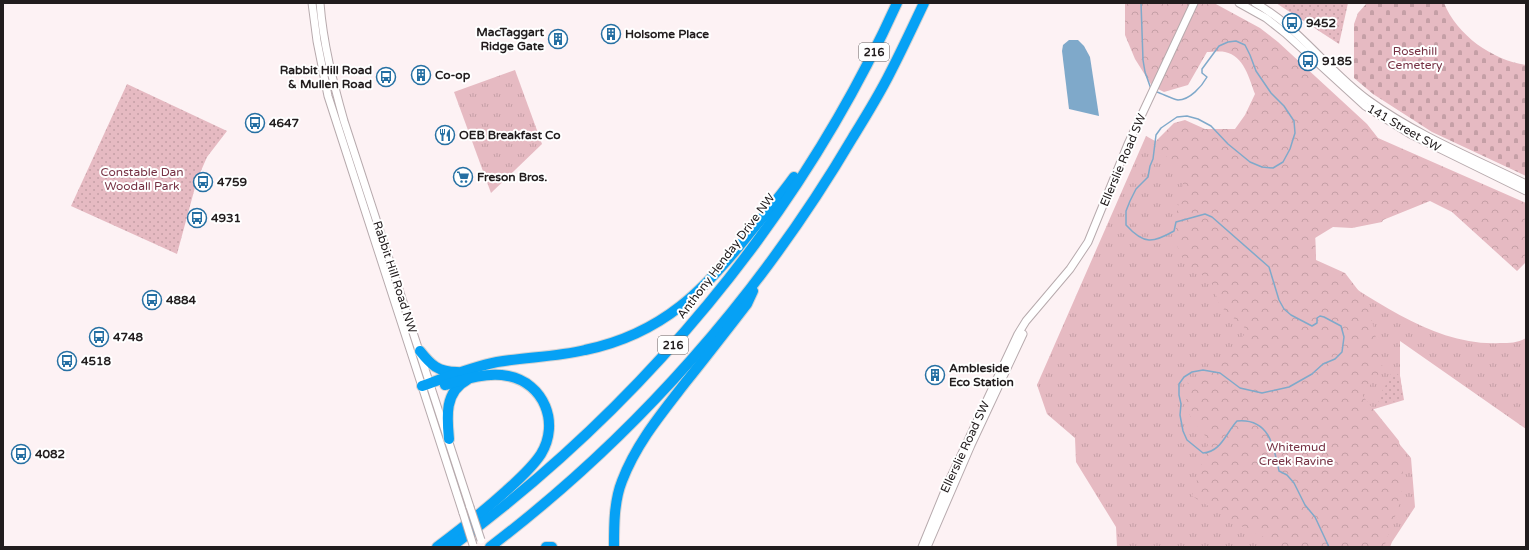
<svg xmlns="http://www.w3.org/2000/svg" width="1529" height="550" font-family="'Varela Round',sans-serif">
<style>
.grass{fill:url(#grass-tufts)}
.forest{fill:url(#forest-crowns)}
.cemetery{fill:url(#cemetery-stones)}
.park{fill:url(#park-dots)}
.water{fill:#7fa9ca}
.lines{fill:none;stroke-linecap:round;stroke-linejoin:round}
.stream{stroke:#7fa9ca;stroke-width:1.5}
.secondary-casing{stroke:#b7aaad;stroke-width:9}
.motorway-casing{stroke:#d3d2d2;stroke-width:12}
.secondary{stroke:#fff;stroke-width:7}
.motorway{stroke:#06a1f5;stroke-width:10}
.secondary-bridge-casing{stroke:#b7aaad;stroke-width:9;stroke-linecap:butt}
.secondary-bridge{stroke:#fff;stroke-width:7}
.labels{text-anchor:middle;stroke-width:4;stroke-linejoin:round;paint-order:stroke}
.shield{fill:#fff;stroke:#646061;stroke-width:1}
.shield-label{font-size:11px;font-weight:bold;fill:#211c1d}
.poi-label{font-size:12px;font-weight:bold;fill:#211c1d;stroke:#fff;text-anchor:start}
.park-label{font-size:12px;fill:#763244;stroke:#fff}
.street-label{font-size:12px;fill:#211c1d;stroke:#fff}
</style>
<defs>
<pattern id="grass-tufts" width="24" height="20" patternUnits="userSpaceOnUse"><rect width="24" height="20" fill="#e6bac2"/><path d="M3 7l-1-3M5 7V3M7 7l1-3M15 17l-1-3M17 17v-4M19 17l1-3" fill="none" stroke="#c59fa6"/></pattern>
<pattern id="forest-crowns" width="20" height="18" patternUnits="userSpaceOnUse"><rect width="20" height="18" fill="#e6bac2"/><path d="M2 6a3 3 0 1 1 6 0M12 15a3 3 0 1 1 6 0" fill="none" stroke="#c59fa6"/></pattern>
<pattern id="cemetery-stones" width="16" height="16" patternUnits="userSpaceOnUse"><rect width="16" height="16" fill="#e6bac2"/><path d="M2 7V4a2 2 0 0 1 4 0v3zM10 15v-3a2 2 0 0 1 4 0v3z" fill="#c59fa6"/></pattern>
<pattern id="park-dots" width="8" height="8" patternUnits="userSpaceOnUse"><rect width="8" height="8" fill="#e6bac2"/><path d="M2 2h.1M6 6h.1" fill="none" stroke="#c59fa6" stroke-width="1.8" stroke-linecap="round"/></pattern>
</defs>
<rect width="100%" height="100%" fill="#fdf2f4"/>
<g class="grass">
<path d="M 515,70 L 542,144 L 491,193 L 454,92 Z"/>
<path d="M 1146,136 L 1315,229 L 1316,263 C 1369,296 1434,347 1500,343 C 1510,343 1517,343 1526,338 L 1526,429 L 1400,341 L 1400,376 L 1404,400 L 1371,410 L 1411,458 L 1415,507 L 1392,542 L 1390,547 L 1117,547 L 1116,527 L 1076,462 L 1075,438 L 1047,414 L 1037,385 Z"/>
</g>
<path class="forest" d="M 1126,3 L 1214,3 L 1260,28 L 1278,42 L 1367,124 L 1378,138 L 1526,203 L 1526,262 L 1517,271 L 1452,212 L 1430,201 L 1383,220 L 1382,222 L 1352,228 L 1333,227 L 1315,238 L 1316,260 L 1345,273 L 1368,303 L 1383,369 L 1362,395 L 1399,441 L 1403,469 L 1401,500 L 1384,547 L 1269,547 L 1274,542 L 1241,526 L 1192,496 L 1209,441 L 1190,416 L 1186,402 L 1188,381 L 1199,376 L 1231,355 L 1247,330 L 1220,306 L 1210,279 L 1187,268 L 1175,241 L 1177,211 L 1185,174 L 1153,144 L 1174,123 L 1185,120 L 1205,129 L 1235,129 L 1245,115 L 1255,94 C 1249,78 1244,56 1225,52 C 1220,51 1212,52 1207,52 L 1188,85 L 1164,92 L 1152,86 L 1135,59 L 1125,35 L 1125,4 Z"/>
<path class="cemetery" d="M 1367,3 L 1444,3 C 1457,35 1492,60 1526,65 L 1526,176 L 1432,132 L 1373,94 L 1354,78 L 1354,24 L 1358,13 Z"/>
<g class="park">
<path d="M 1276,3 L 1348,3 L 1339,44 Z"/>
<path d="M 127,84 L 227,131 L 207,157 L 197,180 L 177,254 L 71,206 Z"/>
<path d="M 1392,370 L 1400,376 L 1403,399 L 1381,405 L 1377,399 L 1389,380 Z"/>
</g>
<path class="water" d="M 1069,40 L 1078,40 L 1084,46 L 1090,57 L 1099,116 L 1069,109 L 1062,51 L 1063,45 Z"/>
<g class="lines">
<g class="stream">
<path d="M 1141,3 L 1143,60 L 1145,72 L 1151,89"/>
<path d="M 1157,92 C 1163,94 1172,99 1178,100 C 1190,100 1202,86 1207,77 L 1202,73 L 1202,69 L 1219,46 L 1228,42 L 1236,41 L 1245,45 L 1250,55 L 1256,71 L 1271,93 L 1284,106 L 1294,121 L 1295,133 L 1290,149 L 1283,162 L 1273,168 L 1262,167 L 1250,162 L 1228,144 L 1211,126 L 1198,119 L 1187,116 L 1177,117 L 1161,128 L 1156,135 L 1153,159 L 1150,166 L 1148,177 L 1136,189 L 1130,201 L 1126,211 L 1126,225 C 1144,245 1153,243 1174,231 L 1176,222 L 1205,214 L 1212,217 L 1269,267 L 1279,300 L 1284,309 L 1291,315 L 1312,326 L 1317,323 L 1317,318 L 1320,316 L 1324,317 L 1341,326 L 1344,337 L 1342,352 L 1335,359 L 1323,364 L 1312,374 L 1289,387 L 1262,393 L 1240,388 L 1220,373 L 1203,370 L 1192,372 L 1184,377 L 1179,384 L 1179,395 L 1181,404 L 1180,415 L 1183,431 L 1187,440 L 1203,453 C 1221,452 1226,433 1237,421 C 1269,418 1274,446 1279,471 L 1287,475 L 1294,483 L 1305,505 L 1315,517 L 1329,547"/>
</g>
<defs>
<g id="secondary">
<path d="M 312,3 L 317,41 L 328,96 L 463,513"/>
<path d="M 320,3 C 323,43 333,82 344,121 L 470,507"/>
<path d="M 1239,3 L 1266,18 L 1285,33 L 1365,106 L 1410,134 L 1526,191"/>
<path d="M 1255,3 C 1299,27 1328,71 1368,100 C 1416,135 1473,158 1526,184"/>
<path d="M 922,547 L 949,481 L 1018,334 L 1026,321 L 1070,269 L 1088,242 L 1128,144 L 1194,3"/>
<path d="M 927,547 L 971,445 L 1023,334"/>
</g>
<g id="motorway">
<path d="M 420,351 C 431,365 438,372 457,372"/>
<path d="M 422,386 C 447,377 472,367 497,362 C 526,357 556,357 585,350 C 663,334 706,289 753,229 C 767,212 781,195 794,177"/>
<path d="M 449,439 C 447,418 444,392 467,380"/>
<path d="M 437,547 C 461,529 484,511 506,491 C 518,480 532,468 541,454 C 560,423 544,383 508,376 C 487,372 465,379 445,385"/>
<path d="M 451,547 C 641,407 799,219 897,3"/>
<path d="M 490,547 C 636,436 760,295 853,137 C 866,116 879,95 890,73 C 902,50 913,26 924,3"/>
<path d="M 546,547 L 552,547"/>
<path d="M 614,547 C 614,525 614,501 622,481 C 636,444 661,414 685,383 C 706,357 726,331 747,304 L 753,291"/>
</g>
</defs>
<use href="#secondary" class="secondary-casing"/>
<use href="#motorway" class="motorway-casing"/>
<use href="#secondary" class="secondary"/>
<use href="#motorway" class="motorway"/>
<defs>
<g id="secondary-bridge">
<path d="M 470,507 L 481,540"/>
<path d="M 463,513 L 473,545"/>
</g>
</defs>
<use href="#secondary-bridge" class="secondary-bridge-casing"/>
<use href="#secondary-bridge" class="secondary-bridge"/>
</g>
<defs>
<symbol id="bus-ring" viewBox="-11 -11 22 22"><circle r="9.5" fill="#fff" stroke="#2670a3" stroke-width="1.5"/><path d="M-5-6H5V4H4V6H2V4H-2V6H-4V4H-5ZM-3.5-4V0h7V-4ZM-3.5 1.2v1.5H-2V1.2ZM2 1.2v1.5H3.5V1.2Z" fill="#2670a3"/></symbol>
<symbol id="building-ring" viewBox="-11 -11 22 22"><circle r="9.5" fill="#fff" stroke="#2670a3" stroke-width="1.5"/><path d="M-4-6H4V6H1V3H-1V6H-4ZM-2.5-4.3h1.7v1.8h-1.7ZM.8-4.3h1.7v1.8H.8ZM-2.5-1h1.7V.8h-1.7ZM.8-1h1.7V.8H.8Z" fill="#2670a3"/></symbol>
<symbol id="restaurant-ring" viewBox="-11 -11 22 22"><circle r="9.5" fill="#fff" stroke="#2670a3" stroke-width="1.5"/><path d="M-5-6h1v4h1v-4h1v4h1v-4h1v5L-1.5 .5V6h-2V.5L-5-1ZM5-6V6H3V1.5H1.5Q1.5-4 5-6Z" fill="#2670a3"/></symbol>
<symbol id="supermarket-ring" viewBox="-11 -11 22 22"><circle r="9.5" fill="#fff" stroke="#2670a3" stroke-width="1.5"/><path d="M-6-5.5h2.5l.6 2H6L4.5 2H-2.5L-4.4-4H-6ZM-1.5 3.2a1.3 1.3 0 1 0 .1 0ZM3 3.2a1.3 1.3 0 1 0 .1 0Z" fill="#2670a3"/></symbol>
</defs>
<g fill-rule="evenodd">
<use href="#bus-ring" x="1281" y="12" width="22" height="22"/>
<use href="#building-ring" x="600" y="23" width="22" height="22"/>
<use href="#building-ring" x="547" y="28" width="22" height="22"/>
<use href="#bus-ring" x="1297" y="50" width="22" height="22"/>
<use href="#building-ring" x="410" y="64" width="22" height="22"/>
<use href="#bus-ring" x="375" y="66" width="22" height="22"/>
<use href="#bus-ring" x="244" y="112" width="22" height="22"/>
<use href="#restaurant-ring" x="434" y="124" width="22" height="22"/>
<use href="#supermarket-ring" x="452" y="166" width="22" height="22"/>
<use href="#bus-ring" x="192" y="171" width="22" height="22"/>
<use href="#bus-ring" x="186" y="207" width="22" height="22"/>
<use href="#bus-ring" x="141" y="289" width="22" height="22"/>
<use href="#bus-ring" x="88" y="326" width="22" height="22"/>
<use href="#bus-ring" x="56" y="350" width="22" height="22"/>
<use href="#building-ring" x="924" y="364" width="22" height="22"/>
<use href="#bus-ring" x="10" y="443" width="22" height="22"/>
</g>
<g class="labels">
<g class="shield">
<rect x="859" y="43" width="30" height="18" rx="3"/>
<rect x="658" y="336" width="30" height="18" rx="3"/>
</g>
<g class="shield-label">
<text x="874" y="56">216</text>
<text x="673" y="349">216</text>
</g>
<g class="poi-label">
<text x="1306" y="27">9452</text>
<text x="544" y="36" text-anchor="end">MacTaggart<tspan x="544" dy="14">Ridge Gate</tspan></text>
<text x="625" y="38">Holsome Place</text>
<text x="1322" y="65">9185</text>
<text x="372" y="74" text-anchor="end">Rabbit Hill Road<tspan x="372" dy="14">&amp; Mullen Road</tspan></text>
<text x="435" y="79">Co-op</text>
<text x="269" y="127">4647</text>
<text x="459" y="139">OEB Breakfast Co</text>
<text x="477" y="181">Freson Bros.</text>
<text x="217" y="186">4759</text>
<text x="211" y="222">4931</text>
<text x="166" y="304">4884</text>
<text x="113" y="341">4748</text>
<text x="81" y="365">4518</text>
<text x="949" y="372">Ambleside<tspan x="949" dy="14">Eco Station</tspan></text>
<text x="35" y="458">4082</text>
</g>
<g class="park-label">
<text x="1415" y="55">Rosehill<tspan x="1415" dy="14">Cemetery</tspan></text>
<text x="142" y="176">Constable Dan<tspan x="142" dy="14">Woodall Park</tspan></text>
<text x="1296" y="451">Whitemud<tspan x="1296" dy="14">Creek Ravine</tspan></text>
</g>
<g class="street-label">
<text transform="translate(1404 128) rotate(30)" y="4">141 Street SW</text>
<text transform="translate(1123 160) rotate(-67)" y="4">Ellerslie Road SW</text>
<text transform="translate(726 256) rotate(-53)" y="4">Anthony Henday Drive NW</text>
<text transform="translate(395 277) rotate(72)" y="4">Rabbit Hill Road NW</text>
<text transform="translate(965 447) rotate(-65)" y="4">Ellerslie Road SW</text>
</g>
</g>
<rect width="1529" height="550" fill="none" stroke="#211c1d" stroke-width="8"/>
</svg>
